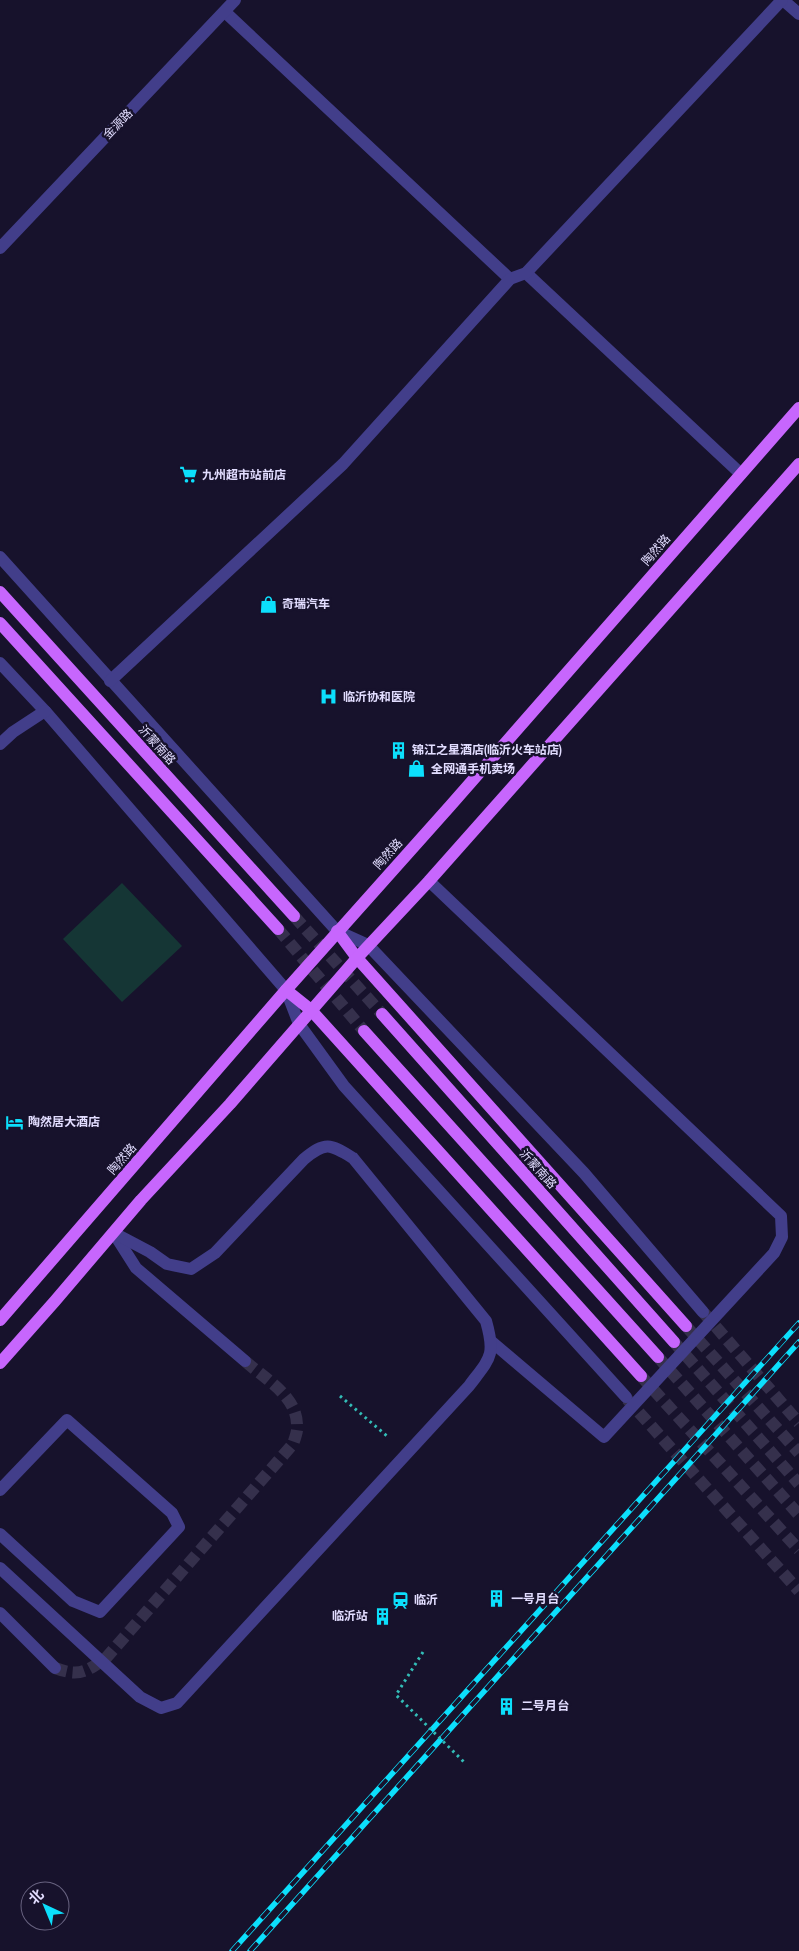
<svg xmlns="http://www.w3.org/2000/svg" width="799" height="1951" font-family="'Asap Condensed','Noto Sans SC',sans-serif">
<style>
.green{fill:#153635}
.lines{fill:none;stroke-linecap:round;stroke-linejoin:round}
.minor-tunnel{stroke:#35304c;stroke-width:12;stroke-dasharray:12 6;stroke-linecap:butt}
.major-tunnel{stroke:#35304c;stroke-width:12;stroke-dasharray:12 6;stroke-linecap:butt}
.path{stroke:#33bdb7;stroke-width:3;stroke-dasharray:2.5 4;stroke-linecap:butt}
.minor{stroke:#423e8a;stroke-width:12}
.major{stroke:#c766fd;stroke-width:12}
.rail-casing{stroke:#0cdffc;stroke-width:5.5}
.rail{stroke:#17122c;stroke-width:4;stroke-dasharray:11;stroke-linecap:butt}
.path-bridge{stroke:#33bdb7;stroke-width:3;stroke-dasharray:2.5 4;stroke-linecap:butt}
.labels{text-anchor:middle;stroke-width:5;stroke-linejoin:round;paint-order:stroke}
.street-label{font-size:12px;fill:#e2ddff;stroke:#17122c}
.poi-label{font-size:12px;font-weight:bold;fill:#e2ddff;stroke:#17122c;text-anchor:start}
</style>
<rect width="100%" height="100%" fill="#17122c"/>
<path class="green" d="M 122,883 L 182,946 L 122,1002 L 63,939 Z"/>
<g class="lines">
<g class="minor-tunnel">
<path d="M 704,1313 L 799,1423"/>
<path d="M 627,1399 L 799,1591"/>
<path d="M 55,1668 C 80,1677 85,1672 106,1658 L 293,1444 C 295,1438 298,1431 297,1425 C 297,1396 265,1379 245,1361"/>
</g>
<g class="major-tunnel">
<path d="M 294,916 L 382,1014"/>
<path d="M 278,929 L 364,1031"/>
<path d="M 686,1326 L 799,1453"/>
<path d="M 674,1342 L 799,1484"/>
<path d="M 658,1357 L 799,1515"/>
<path d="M 641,1376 L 799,1550"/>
</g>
<path class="path" d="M 340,1396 L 387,1436"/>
<g class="minor">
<path d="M 783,0 L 799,14"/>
<path d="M 225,12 L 510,279"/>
<path d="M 0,248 L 235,0"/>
<path d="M 526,273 L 741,474"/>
<path d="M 0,557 L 337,931 L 368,945 L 584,1173 L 703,1312"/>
<path d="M 0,663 L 45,711 L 286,990 L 299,1024 L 344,1086 L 626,1397"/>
<path d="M 110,681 L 343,464 L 510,279 L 526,273 L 782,0"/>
<path d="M 0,744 L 13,732 L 45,711"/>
<path d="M 429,881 L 781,1216 L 782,1237 L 774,1253 L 604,1437 L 492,1342"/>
<path d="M 115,1235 L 136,1268 L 245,1361"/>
<path d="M 0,1490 L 67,1420 L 172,1513 L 179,1527 L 100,1612 L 73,1601 L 0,1534"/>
<path d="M 0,1568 L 140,1697 L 161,1708 L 177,1703 L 469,1386 C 490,1358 496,1356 486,1321 L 353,1158 C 330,1144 326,1141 304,1159 L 215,1253 L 191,1269 L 167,1264 L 150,1252 L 114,1233"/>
<path d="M 0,1613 L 55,1668"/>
</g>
<g class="major">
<path d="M 0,592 L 294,916"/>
<path d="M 0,623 L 278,929"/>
<path d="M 337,931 L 357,958 L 686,1326"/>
<path d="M 286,990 L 311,1010 L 641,1376"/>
<path d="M 382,1014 L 674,1342"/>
<path d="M 364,1031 L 658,1357"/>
<path d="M 0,1320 L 286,990 L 451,805 L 799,408"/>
<path d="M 0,1363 L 55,1301 L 141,1200 L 230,1104 L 357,958 L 429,881 L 799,464"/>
</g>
<defs>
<g id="rail">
<path d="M 232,1951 L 799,1323"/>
<path d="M 250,1951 L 799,1342"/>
</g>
</defs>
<use href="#rail" class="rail-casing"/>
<use href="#rail" class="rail"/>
<path class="path-bridge" d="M 423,1652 L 396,1695 L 465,1763"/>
</g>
<defs>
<symbol id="supermarket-bare" viewBox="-9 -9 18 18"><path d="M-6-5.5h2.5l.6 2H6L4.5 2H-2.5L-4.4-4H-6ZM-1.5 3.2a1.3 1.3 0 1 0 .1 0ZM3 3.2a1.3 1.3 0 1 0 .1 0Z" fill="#0cdffc" stroke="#17122c" stroke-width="2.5" paint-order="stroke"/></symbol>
<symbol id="shop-bare" viewBox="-9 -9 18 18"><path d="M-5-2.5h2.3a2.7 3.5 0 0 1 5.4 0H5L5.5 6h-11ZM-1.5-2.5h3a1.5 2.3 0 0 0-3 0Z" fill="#0cdffc" stroke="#17122c" stroke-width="2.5" paint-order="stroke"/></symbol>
<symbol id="hospital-bare" viewBox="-9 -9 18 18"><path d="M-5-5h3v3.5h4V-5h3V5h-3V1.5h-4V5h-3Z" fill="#0cdffc" stroke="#17122c" stroke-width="2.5" paint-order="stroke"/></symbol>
<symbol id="building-bare" viewBox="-9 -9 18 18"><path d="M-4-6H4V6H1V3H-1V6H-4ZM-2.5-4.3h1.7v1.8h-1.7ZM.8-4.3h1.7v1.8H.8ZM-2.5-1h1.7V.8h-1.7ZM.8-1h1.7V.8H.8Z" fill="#0cdffc" stroke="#17122c" stroke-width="2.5" paint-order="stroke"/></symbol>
<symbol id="hotel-bare" viewBox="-9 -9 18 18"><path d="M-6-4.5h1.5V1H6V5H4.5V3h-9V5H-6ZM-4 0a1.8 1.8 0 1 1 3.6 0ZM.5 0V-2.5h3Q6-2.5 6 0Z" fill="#0cdffc" stroke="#17122c" stroke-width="2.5" paint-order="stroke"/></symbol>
<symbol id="station-bare" viewBox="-9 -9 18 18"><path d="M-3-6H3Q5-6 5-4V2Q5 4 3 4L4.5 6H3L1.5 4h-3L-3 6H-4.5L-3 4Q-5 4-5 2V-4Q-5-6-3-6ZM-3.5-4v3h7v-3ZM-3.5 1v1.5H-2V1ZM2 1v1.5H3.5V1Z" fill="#0cdffc" stroke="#17122c" stroke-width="2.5" paint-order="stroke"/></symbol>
</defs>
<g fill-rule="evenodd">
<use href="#supermarket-bare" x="176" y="462" width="25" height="25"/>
<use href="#shop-bare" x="256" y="592" width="25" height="25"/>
<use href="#hospital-bare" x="316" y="684" width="25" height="25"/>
<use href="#building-bare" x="386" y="738" width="25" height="25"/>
<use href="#shop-bare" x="404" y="756" width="25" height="25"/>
<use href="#hotel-bare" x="2" y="1110" width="25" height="25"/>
<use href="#building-bare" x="484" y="1586" width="25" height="25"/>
<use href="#station-bare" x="388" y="1588" width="25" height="25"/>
<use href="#building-bare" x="370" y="1604" width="25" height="25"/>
<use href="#building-bare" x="494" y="1694" width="25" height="25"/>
</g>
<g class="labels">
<g class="street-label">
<text transform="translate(118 124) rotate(-46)" y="4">金源路</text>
<text transform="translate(656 550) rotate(-49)" y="4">陶然路</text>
<text transform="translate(157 745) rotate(48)" y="4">沂蒙南路</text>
<text transform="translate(388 854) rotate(-48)" y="4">陶然路</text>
<text transform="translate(122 1159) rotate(-49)" y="4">陶然路</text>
<text transform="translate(538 1169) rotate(48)" y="4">沂蒙南路</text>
</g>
<g class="poi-label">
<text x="202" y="479">九州超市站前店</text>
<text x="282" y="608">奇瑞汽车</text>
<text x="343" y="701">临沂协和医院</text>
<text x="412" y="754">锦江之星酒店(临沂火车站店)</text>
<text x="431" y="773">全网通手机卖场</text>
<text x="28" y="1126">陶然居大酒店</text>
<text x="511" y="1603">一号月台</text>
<text x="414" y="1604">临沂</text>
<text x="368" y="1620" text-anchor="end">临沂站</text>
<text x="521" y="1710">二号月台</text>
</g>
</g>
<g transform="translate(45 1906) rotate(316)"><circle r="24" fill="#17122c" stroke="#686380"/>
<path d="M0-4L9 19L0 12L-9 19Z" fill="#0cdffc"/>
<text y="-8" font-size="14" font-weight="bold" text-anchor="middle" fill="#e2ddff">北</text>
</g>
</svg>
